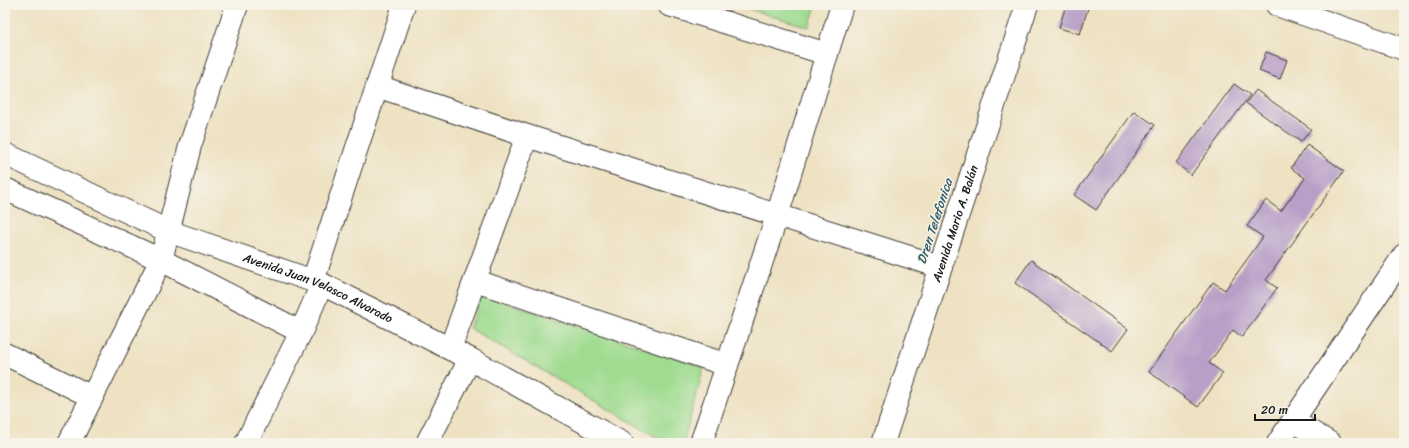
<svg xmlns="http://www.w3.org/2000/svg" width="1409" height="448" font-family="Sriracha,sans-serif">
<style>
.green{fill:#9fdc90;stroke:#5e7c56}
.building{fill:#b79fc7}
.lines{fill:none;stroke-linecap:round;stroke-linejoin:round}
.minor-casing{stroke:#3c3a35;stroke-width:24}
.minor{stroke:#fff;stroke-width:22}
.labels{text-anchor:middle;stroke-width:3;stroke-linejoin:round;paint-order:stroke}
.street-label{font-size:12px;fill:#1c1c1c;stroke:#f7f3e8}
.water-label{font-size:13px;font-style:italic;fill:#2f5d68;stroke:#f7f3e8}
</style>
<rect width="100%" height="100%" fill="#f7f3e8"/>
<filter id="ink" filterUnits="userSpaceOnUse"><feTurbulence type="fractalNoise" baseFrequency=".025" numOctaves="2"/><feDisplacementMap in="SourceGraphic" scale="8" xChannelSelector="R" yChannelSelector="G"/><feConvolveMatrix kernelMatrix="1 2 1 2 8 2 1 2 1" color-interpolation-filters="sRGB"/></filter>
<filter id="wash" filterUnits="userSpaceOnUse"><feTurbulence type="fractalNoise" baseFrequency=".012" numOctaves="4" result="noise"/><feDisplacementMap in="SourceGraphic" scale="16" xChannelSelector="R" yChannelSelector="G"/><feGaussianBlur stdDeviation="0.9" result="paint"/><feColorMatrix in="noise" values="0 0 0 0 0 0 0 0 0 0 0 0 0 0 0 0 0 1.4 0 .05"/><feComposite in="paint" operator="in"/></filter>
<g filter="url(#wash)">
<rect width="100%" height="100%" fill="#eee2c3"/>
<g class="green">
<path d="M 735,5 L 816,5 L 809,27 Z"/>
<path d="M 482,295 L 704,367 L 683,443 L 667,443 L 469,328 Z"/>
</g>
<g id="blocks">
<g class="building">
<path d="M 1066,5 L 1089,5 L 1080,34 L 1059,28 Z"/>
<path d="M 1266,52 L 1287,60 L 1280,79 L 1259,71 Z"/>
<path d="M 1234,84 L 1250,95 L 1191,175 L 1176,163 Z"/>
<path d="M 1256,90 L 1311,129 L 1301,142 L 1246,103 Z"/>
<path d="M 1134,111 L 1155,125 L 1096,210 L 1074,195 Z"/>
<path d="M 1307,145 L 1344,171 L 1266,280 L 1277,288 L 1242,337 L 1233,330 L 1209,363 L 1223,373 L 1198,407 L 1149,372 L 1213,282 L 1225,290 L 1263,237 L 1247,226 L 1266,200 L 1281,211 L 1305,178 L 1291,168 Z"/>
<path d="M 1031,260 L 1128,329 L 1112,351 L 1015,283 Z"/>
</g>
</g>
</g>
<g filter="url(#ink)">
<use href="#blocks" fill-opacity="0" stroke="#3c3a35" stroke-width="1"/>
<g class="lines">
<defs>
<g id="minor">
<path d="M 669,5 L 827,54"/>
<path d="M 1277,5 L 1404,49"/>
<path d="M 377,86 L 527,136 L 941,267"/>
<path id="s1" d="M 5,154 L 168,231 L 322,284 L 470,359 L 622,443"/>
<path d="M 5,189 L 161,260 L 301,332"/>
<path d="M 313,281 L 404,5"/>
<path d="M 476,281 L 727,365"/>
<path d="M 450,349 L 527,136"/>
<path d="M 5,354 L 92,397"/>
<path d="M 1293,421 L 1330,443"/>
<path d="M 69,443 L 161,260 L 190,146 L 237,5"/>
<path d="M 246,443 L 301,332 L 322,284"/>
<path d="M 427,443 L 470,359"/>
<path d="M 701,443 L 777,216 L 842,5"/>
<path id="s2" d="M 883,443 L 1027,5"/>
<path d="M 1278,443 L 1404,255"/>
</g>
</defs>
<use href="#minor" class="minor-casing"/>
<use href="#minor" class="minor"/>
</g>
</g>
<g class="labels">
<g class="street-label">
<text dy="4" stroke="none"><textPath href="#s2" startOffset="231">Avenida Mario A. Balán</textPath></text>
<text dy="4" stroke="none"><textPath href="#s1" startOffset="341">Avenida Juan Velasco Alvarado</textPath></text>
</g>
<g class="water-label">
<text transform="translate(934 221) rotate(-72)" y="5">Dren Telefonica</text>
</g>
</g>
<rect width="1409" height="448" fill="none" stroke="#f7f3e8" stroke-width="20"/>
<path d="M1255 414v6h60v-6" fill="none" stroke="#1c1c1c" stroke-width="2"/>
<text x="1261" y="414" font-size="12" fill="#1c1c1c" stroke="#f7f3e8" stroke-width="3" paint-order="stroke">20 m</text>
</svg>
